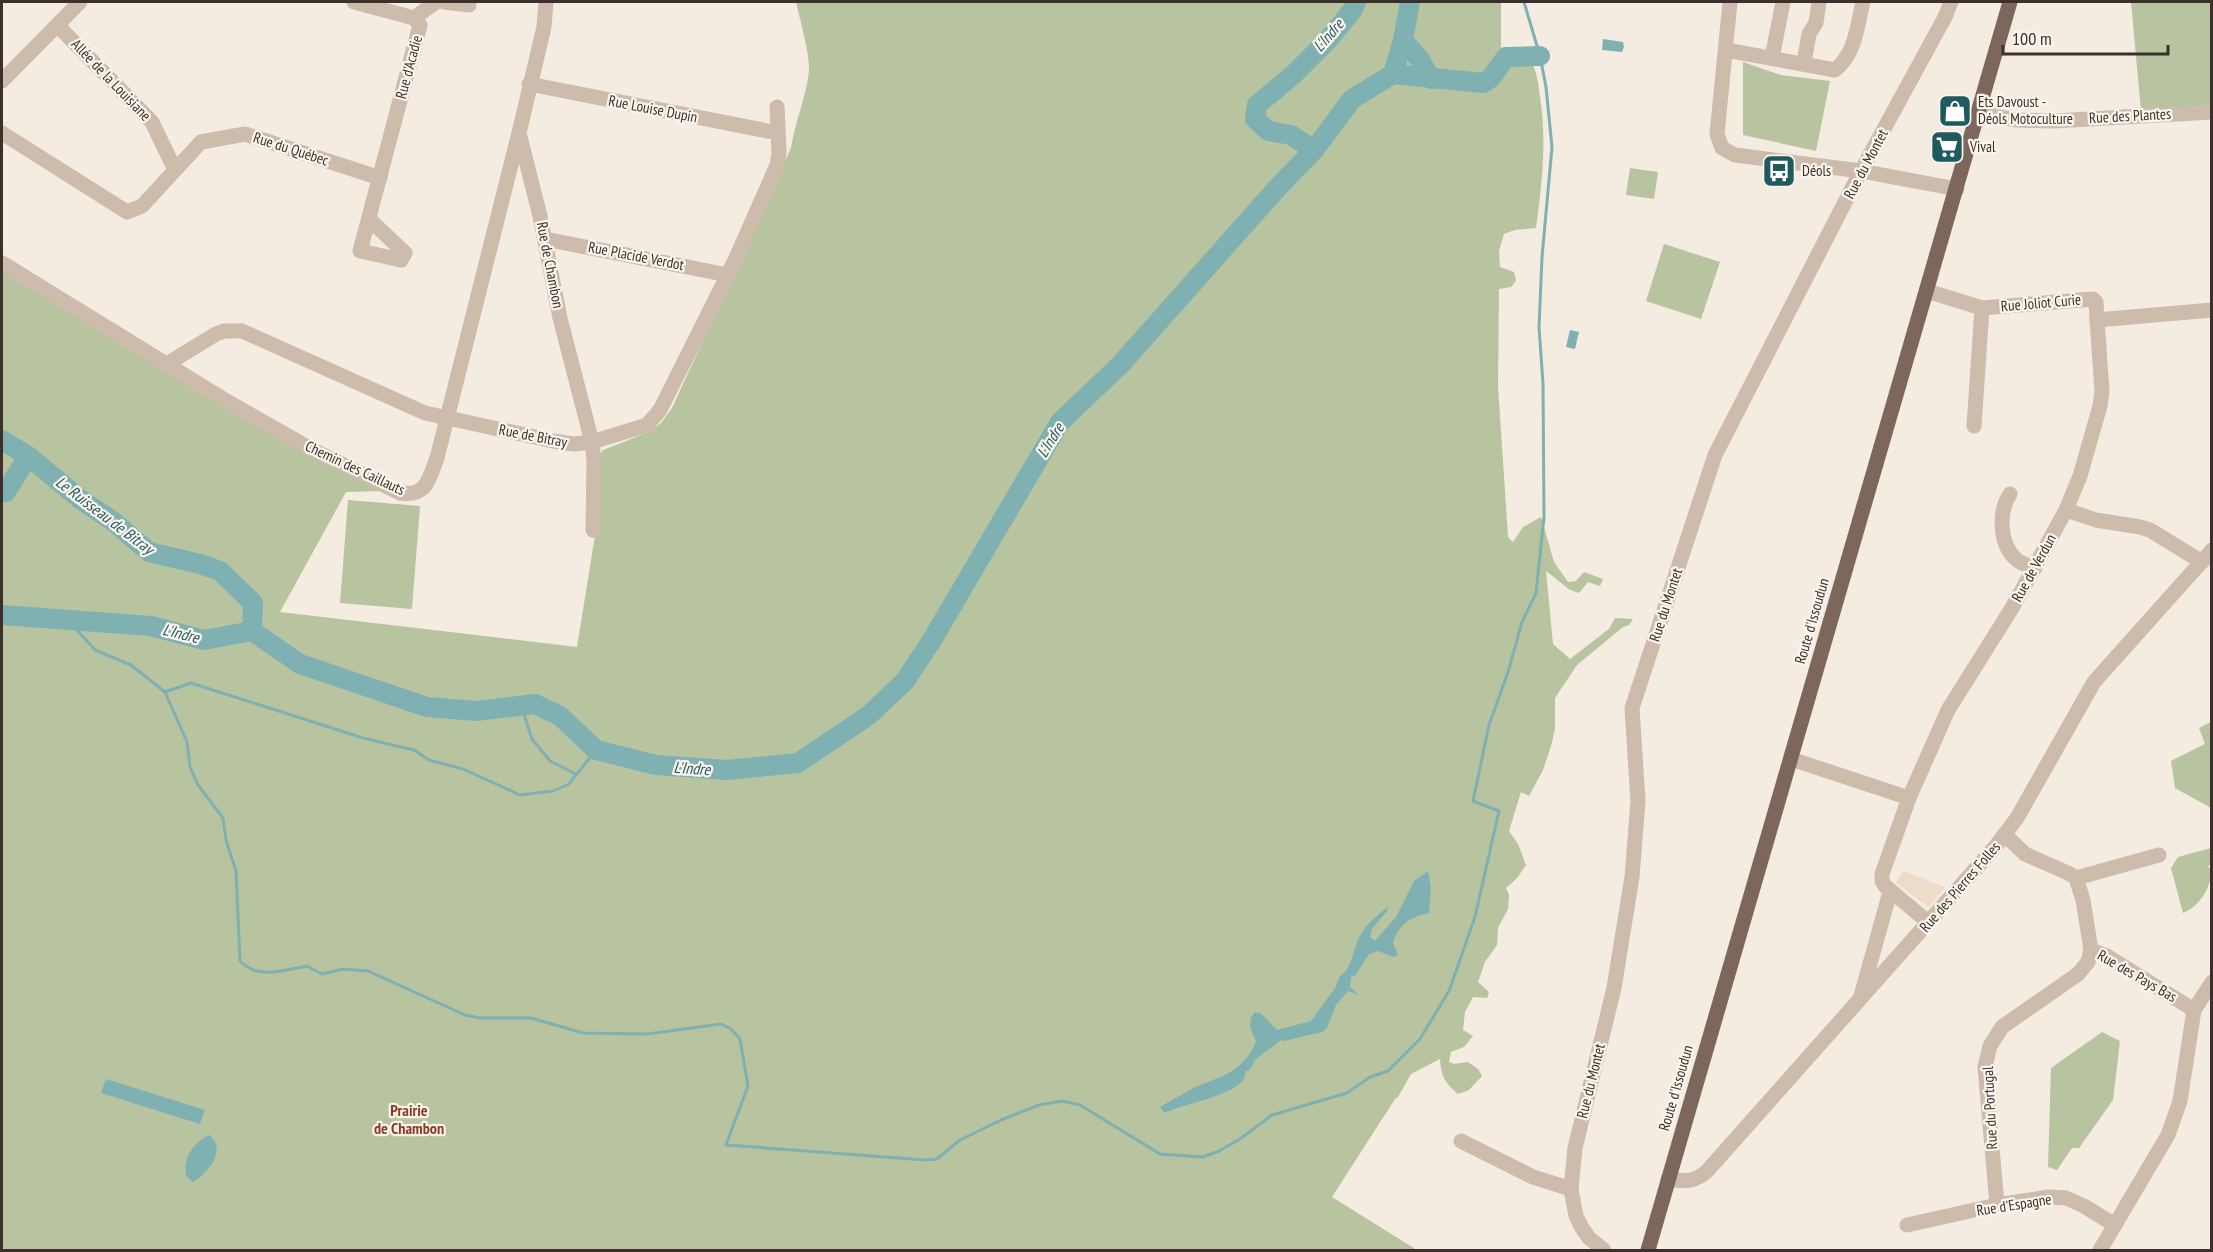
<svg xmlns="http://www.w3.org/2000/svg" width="2213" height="1252" font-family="'PT Sans Narrow',sans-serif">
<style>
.green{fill:#b8c4a0}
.plaza{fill:#ecdcc8}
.water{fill:#7fb0b2}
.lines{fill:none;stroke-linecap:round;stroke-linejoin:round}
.stream{stroke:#7fb0b2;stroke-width:3}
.river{stroke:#7fb0b2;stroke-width:20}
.minor{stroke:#cdbbac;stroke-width:15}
.major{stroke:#7d675c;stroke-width:15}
.labels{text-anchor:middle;stroke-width:4.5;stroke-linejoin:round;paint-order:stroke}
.street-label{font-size:15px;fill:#3b302b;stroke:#fbf5ee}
.poi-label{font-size:15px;fill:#3b302b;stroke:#fbf5ee;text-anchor:start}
.water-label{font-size:16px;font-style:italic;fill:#1f5a5e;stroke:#fbf5ee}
.neighbourhood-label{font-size:16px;font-weight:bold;fill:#8c3b22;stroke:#fbf5ee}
</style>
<rect width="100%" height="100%" fill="#f4ebe1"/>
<g class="green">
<path d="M 796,2 L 1501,2 L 1501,68 L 1508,62 L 1531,62 C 1538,74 1538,84 1540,97 C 1547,141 1542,184 1536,228 L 1515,230 L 1504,234 L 1499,251 L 1500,267 L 1514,272 L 1516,281 L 1511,287 L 1499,289 L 1498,386 L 1508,537 L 1513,542 L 1523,527 L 1541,517 L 1554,562 L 1568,582 L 1576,581 L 1584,572 L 1603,579 L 1600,586 L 1588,582 L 1579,593 L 1570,590 L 1546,571 L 1553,644 L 1570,659 L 1609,629 L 1615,618 L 1633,619 L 1629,625 L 1623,627 L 1577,665 L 1555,698 L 1555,729 L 1551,746 L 1543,770 L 1529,796 L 1521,792 L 1509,831 L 1518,844 L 1526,865 L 1517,878 L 1506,888 L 1509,895 L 1508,909 L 1498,928 L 1497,945 L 1485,962 L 1478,982 L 1489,992 L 1487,998 L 1473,997 L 1465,1012 L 1463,1030 L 1473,1036 L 1464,1047 L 1451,1052 L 1449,1062 L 1454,1064 L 1468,1062 L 1478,1069 L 1482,1076 L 1469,1090 L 1458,1094 C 1445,1083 1441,1076 1440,1059 L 1411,1074 L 1398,1097 L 1395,1099 L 1332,1197 L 1417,1250 L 2,1250 L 2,268 L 386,491 L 346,492 L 280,612 L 577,647 L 597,523 L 596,460 L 603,450 L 649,432 L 661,423 L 672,408 L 791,148 C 795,122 806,98 809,71 C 810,54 800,20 796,2 Z"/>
<path d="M 2131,2 L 2211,2 L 2211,105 L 2141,111 Z"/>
<path d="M 1743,62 L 1781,75 L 1830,81 L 1816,151 L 1743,135 Z"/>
<path d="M 1630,168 L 1658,172 L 1654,199 L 1626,195 Z"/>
<path d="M 1664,244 L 1720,262 L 1701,319 L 1646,301 Z"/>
<path d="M 348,500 L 420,506 L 412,609 L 340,603 Z"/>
<path d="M 2211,722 L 2211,808 L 2175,788 L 2171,761 L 2205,744 L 2199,728 Z"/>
<path d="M 2211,848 L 2211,863 L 2208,867 L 2211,869 C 2212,887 2200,906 2183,913 L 2171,868 L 2178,857 Z"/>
<path d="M 2102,1032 L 2120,1041 L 2113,1100 L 2079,1148 L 2072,1148 L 2057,1170 L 2048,1167 L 2051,1068 Z"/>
</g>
<path class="plaza" d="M 1903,871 L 1945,887 L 1929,907 L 1896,883 Z"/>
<g class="water">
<path d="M 1603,39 L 1623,42 L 1624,47 L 1622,52 L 1602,50 Z"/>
<path d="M 1570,330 L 1579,332 L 1575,349 L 1566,347 Z"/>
<path d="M 1428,871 L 1431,887 L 1429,913 C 1411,916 1398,925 1393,943 L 1398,955 L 1393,957 L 1378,951 L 1369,954 L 1355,976 L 1351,977 L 1350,987 L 1359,995 L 1348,991 L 1336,1005 L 1327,1028 L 1322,1032 L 1284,1041 L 1281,1040 L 1255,1060 L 1250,1070 L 1246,1071 C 1245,1074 1245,1078 1243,1080 C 1232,1096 1183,1104 1164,1113 L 1160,1107 C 1173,1100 1185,1092 1198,1086 C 1225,1075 1243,1071 1256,1042 L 1250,1027 L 1251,1017 L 1255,1012 L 1262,1014 L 1277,1030 L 1311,1021 L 1335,988 L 1340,976 C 1353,968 1353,947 1361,934 C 1368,923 1377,915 1388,907 L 1387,911 L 1372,929 L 1370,937 L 1375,941 L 1396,917 L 1414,881 Z"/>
<path d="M 106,1079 L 205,1110 L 200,1124 L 101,1093 Z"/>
<path d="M 209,1135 C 228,1149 208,1173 193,1182 L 186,1176 C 183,1156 193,1144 209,1135 Z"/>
</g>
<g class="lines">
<g class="stream">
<path d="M 68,620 L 95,650 L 131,665 L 165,692 L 187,742 L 190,767 L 198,785 L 223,818 L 226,840 L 236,871 L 240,961 C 258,980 284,970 307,966 L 322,974 L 343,969 L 368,971 L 465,1015 L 480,1018 L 531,1018 L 583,1033 L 647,1034 L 721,1024 L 731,1029 L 740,1039 L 748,1086 L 726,1145 L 925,1160 L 937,1159 L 960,1140 L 1001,1120 L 1039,1105 L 1062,1101 L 1080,1105 L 1160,1154 L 1203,1157 L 1219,1151 L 1240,1139 L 1272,1115 L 1347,1093 L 1370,1077 L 1388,1071 L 1420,1039 L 1449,991 L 1475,917 L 1499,811 L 1473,801 L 1489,725 L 1508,672 L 1522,622 L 1536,593 L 1544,517 L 1543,384 L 1539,327 L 1542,257 L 1552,147 L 1546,87 L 1540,56 L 1524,2"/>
<path d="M 165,692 L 191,683 L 363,738 L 414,750 L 429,760 L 463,769 L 520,795 L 553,791 L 569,784 L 596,750"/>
<path d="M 521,705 L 532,739 L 550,761 L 576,774"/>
</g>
<g class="river">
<path d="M 1403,40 L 1421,61 L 1426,71 L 1432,79"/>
<path d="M 1393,74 L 1483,83 L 1491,78 L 1506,57 L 1540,56"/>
<path d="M 1314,150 L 1291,135 L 1268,131 L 1255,119 L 1257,105 L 1294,74 L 1327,41 L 1352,11 L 1356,2"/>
<path d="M 2,440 L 28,456"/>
<path d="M 2,488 L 6,492 L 28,456 L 80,499 L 114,522 L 149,552 L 200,564 L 220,571 L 253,603 L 252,631"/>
<path d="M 2,615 L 151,626 L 204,640 L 252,631 L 300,664 L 427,707 L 476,711 L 535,704 L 560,716 L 596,750 L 656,765 L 727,770 L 798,763 L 869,715 L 905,681 L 932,640 L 1060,422 L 1120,365 L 1279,186 L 1314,150 L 1352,99 L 1393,74 L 1403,40 L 1410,2"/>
</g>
<g class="minor">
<path d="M 354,2 L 414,18 L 420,25 L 360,251 L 401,260 L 405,253 L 369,219"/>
<path d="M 444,2 L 469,5 L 469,2"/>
<path d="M 546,2 L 544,27 L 519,133 L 540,216 L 560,318 L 592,442 L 594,461 L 593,530"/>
<path d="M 1730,2 L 1717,134 L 1722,148 L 1735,155 L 1861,171 L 1957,189"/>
<path d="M 414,18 L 436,2"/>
<path d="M 57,25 L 152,122 L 175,170"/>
<path d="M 1726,50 L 1835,70 C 1856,53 1857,26 1863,2"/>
<path d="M 1772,58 L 1783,2"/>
<path d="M 1804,63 L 1809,34 L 1816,23 L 1819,2"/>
<path d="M 2,81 L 80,2"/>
<path d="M 529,84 L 778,133"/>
<path d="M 1978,112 L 2015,120 L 2054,121 L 2212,112"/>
<path d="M 2,133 L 127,212 L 142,206 L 201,142 L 245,134 L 380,178"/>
<path d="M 545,239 L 728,275"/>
<path d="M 2,263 L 223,399 L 311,449 L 400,493 C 427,497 429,479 437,458 L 519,133"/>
<path d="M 1927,291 L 1982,308 L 2093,299 L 2096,302 L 2097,320 L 2212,310"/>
<path d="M 167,364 L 216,334 L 224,331 L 242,331 L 425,413 L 553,441 L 574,444 L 592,442 L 647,425 L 660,410 L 736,258 L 777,165 L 779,153 L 777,107"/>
<path d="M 1974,426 L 1982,308"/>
<path d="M 2010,494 C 1998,512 1999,545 2017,560 C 2022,564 2029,566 2035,568"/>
<path d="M 2066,510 L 2096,520 L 2140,527 L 2150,530 L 2202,562"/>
<path d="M 1791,759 L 1909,798"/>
<path d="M 2005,835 L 2025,854 L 2068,873 L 2076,878 L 2083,900 L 2091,950 L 2107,956 L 2194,1010"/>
<path d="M 2076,878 L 2159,855"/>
<path d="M 1928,922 L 1885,886 L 1882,881 L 1882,874 L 1909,798 L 1948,710 L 2012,608 L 2066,510 L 2080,476 L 2100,406 L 2102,391 L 2097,320"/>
<path d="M 1861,996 L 1890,892"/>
<path d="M 1461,1141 L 1533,1177 L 1571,1189"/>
<path d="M 1668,1179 C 1685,1182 1696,1182 1708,1170 L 1995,847 L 2017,818 L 2094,682 L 2212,550"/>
<path d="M 1997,1205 L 1985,1067 L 1990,1046 L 2002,1027 L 2078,974 L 2088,962 L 2091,950"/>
<path d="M 1907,1225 L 1997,1205 L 2049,1197 L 2066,1198 L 2084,1206 L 2115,1225"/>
<path d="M 1604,1250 L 1589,1238 L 1582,1228 L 1576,1216 L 1571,1189 L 1575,1148 L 1614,988 L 1632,877 L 1638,801 L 1632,708 L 1715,455 L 1861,171 L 1945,17 L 1951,2"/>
<path d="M 2100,1250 L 2168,1135 L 2180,1101 L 2194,1010 L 2212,982"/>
</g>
<path class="major" d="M 1648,1250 L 2010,2"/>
</g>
<defs>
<symbol id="shop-square" viewBox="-11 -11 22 22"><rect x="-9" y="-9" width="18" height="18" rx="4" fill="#1f5a5e" stroke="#fbf5ee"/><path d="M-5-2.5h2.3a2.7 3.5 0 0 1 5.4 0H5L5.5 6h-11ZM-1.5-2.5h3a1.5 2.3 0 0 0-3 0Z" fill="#fff"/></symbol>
<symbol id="supermarket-square" viewBox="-11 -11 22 22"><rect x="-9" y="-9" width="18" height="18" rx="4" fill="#1f5a5e" stroke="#fbf5ee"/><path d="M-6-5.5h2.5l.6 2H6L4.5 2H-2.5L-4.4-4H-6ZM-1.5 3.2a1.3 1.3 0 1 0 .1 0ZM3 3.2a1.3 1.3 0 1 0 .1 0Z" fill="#fff"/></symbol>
<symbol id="bus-square" viewBox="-11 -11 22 22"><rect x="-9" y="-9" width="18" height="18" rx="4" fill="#1f5a5e" stroke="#fbf5ee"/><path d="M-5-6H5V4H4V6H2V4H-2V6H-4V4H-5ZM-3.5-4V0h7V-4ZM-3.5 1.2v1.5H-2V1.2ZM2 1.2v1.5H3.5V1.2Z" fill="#fff"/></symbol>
</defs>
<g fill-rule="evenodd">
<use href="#shop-square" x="1936" y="92" width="38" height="38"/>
<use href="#supermarket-square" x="1928" y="128" width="38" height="38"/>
<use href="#bus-square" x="1760" y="152" width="38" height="38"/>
</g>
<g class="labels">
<g class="street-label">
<text transform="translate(409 67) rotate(-75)" y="5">Rue d'Acadie</text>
<text transform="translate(111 80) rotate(46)" y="5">Allée de la Louisiane</text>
<text transform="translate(653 109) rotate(11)" y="5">Rue Louise Dupin</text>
<text transform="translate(2130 116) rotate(-3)" y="5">Rue des Plantes</text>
<text transform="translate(291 149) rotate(18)" y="5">Rue du Québec</text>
<text transform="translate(1866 164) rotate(-62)" y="5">Rue du Montet</text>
<text transform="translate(636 256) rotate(11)" y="5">Rue Placide Verdot</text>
<text transform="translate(550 265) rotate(79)" y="5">Rue de Chambon</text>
<text transform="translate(2041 303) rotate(-5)" y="5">Rue Joliot Curie</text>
<text transform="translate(533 436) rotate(11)" y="5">Rue de Bitray</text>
<text transform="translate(355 468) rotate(25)" y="5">Chemin des Caillauts</text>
<text transform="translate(2034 568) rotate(-61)" y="5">Rue de Verdun</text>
<text transform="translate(1666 605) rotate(-72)" y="5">Rue du Montet</text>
<text transform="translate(1812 621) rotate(-74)" y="5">Route d'Issoudun</text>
<text transform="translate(1960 887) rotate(-49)" y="5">Rue des Pierres Folles</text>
<text transform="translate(2137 976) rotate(30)" y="5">Rue des Pays Bas</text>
<text transform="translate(1591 1081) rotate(-76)" y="5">Rue du Montet</text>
<text transform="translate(1676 1088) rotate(-74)" y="5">Route d'Issoudun</text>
<text transform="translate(1990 1108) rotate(-93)" y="5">Rue du Portugal</text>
<text transform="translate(2014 1205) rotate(-9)" y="5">Rue d'Espagne</text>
</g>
<g class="poi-label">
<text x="1978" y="107">Ets Davoust -<tspan x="1978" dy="17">Déols Motoculture</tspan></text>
<text x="1970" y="152">Vival</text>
<text x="1802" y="176">Déols</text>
</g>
<g class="water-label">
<text transform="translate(1328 35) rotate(-49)" y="6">L'Indre</text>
<text transform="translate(1050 440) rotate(-58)" y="6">L'Indre</text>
<text transform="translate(105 515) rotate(37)" y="6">Le Ruisseau de Bitray</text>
<text transform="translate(181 633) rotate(14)" y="6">L'Indre</text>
<text transform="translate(692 768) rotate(4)" y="6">L'Indre</text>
</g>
<g class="neighbourhood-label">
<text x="409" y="1116">Prairie<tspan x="409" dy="18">de Chambon</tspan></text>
</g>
</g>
<rect width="2213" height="1252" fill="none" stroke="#3b302b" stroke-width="6"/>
<path d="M2003 45v9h165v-9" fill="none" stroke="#3b302b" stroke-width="3"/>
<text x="2012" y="45" font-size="18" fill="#3b302b" stroke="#fbf5ee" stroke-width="4.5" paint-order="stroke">100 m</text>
</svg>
